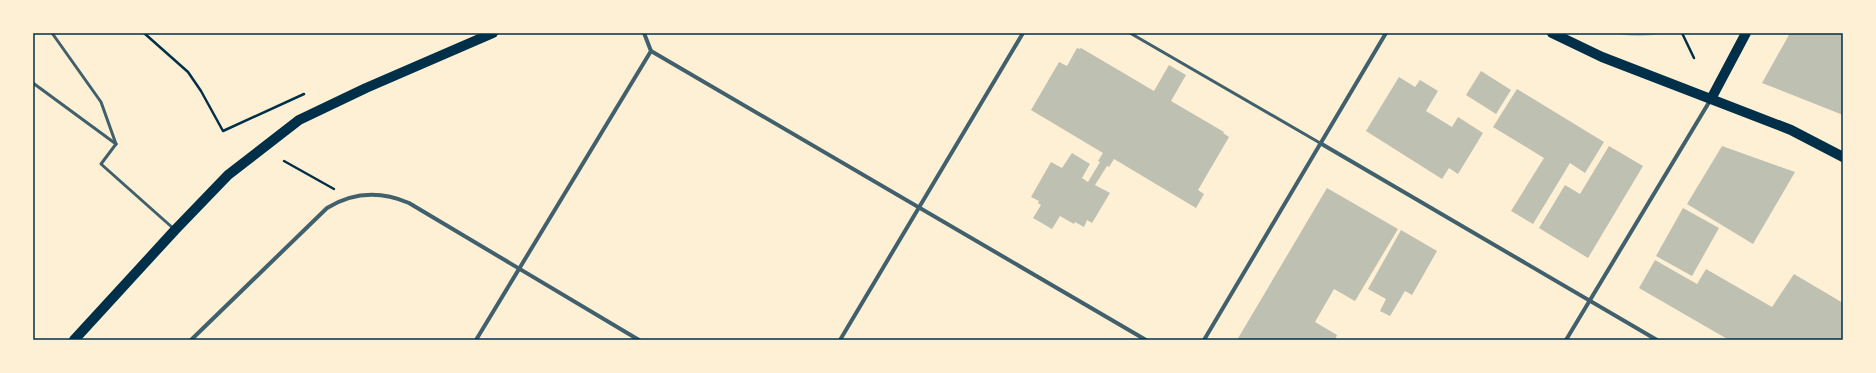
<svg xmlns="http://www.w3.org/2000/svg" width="1876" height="373" font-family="'Nunito Sans',sans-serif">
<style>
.green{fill:#b9caca}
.building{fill:#bec0b2}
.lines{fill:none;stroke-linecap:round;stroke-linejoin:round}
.path{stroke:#003049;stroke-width:2.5}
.service{stroke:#3f606c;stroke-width:3}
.minor{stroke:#3f606c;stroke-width:4}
.primary{stroke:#003049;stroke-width:10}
.neatline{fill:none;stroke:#003049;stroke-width:1.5}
</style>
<rect width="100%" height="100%" fill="#fdf0d5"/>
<path class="green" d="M 1614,33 L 1663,33 C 1646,37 1631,37 1614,33 Z"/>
<g class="building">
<path d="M 1790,33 L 1843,33 L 1843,115 L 1762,83 Z"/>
<path d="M 1077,48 L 1080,49 L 1081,48 L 1154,91 L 1169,65 L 1186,75 L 1171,101 L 1224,132 L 1223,133 L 1229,137 L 1198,190 L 1204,194 L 1196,208 L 1114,159 L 1109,167 L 1107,166 L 1095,185 L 1110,193 L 1092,223 L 1087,220 L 1084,227 L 1075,222 L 1074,224 L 1060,216 L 1052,229 L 1033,218 L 1041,205 L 1038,203 L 1039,201 L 1031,197 L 1051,162 L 1062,168 L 1072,153 L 1090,164 L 1082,178 L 1088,182 L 1100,162 L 1098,161 L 1103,153 L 1031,110 L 1059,62 L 1067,66 Z"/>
<path d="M 1481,71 L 1511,90 L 1496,114 L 1466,95 Z"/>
<path d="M 1399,77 L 1415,87 L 1420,80 L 1438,91 L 1426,111 L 1452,127 L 1458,117 L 1483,133 L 1458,174 L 1449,168 L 1442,179 L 1366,131 Z"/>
<path d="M 1517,89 L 1604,142 L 1585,173 L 1570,163 L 1533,224 L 1511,211 L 1544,158 L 1493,127 Z"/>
<path d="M 1609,146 L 1643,166 L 1588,258 L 1539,228 L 1565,185 L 1580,194 Z"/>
<path d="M 1722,146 L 1795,172 L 1753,244 L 1687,204 Z"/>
<path d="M 1327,188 L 1398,229 L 1355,301 L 1334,289 L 1315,322 L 1337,335 L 1335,340 L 1237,340 Z"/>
<path d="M 1683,208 L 1719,228 L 1692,276 L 1656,256 Z"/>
<path d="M 1401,230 L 1437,251 L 1412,295 L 1405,291 L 1390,316 L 1380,311 L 1386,299 L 1368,289 Z"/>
<path d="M 1655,260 L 1697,284 L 1706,269 L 1772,307 L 1794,274 L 1843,303 L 1843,340 L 1729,340 L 1639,288 Z"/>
</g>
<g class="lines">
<g class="path">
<path d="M 144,33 L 188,72 L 201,91 L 223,131 L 304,94"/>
<path d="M 1682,33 L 1694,58"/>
<path d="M 284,161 L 334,189"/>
</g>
<g class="service">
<path d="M 52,33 L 101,102 L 116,144"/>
<path d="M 1130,33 L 1320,143"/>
<path d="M 33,83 L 116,144"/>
<path d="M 116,144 L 101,164 L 174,229"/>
</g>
<g class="minor">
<path d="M 644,33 L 651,51 L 1146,340"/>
<path d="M 1320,143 L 1657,340"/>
<path d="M 191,340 L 327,208 C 353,192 381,191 409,203 L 639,340"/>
<path d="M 476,340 L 651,51"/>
<path d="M 840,340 L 1023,33"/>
<path d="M 1204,340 L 1386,33"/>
<path d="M 1566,340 L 1711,99"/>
</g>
<g class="primary">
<path d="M 1552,33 L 1602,57 L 1791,130 L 1843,157"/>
<path d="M 1711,99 L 1746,33"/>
<path d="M 74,340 L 175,230 L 228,175 L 299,120 L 366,88 L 493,33"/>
</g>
</g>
<rect width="1876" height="373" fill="none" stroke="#fdf0d5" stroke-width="68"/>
<rect x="34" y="34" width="1808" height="305" class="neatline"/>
</svg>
